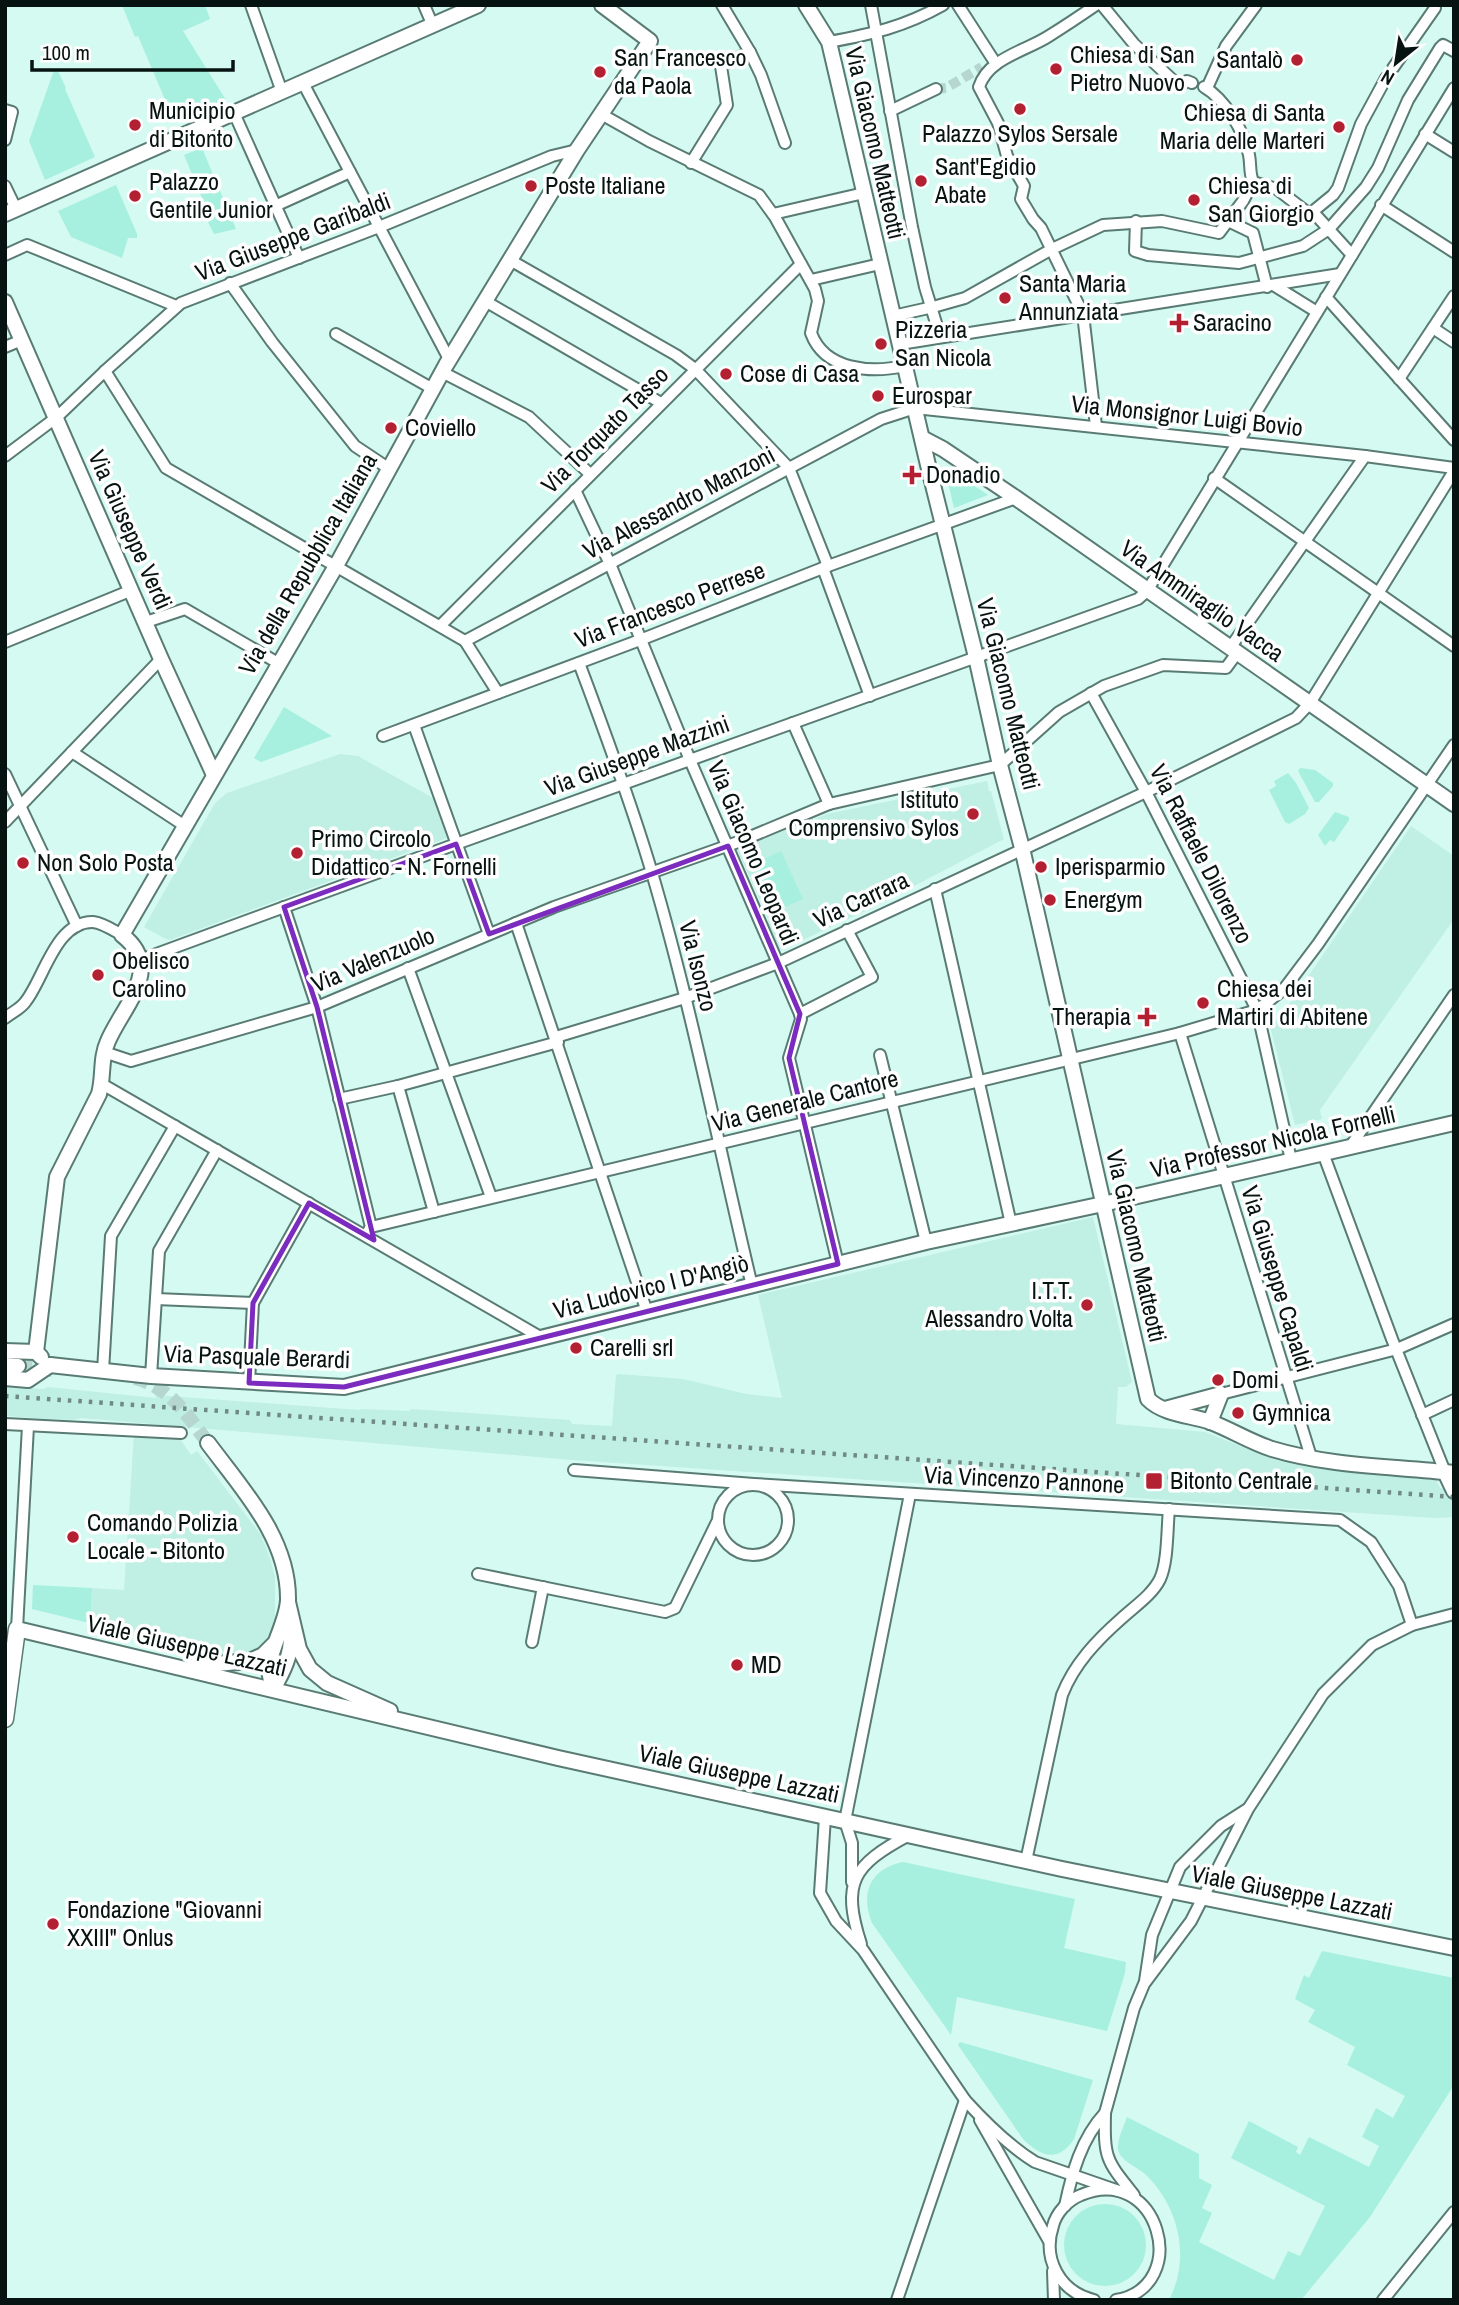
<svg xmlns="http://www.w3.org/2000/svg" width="1459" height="2305" font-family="'Archivo Narrow',sans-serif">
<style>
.built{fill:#c0efe3}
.green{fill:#a7f0df}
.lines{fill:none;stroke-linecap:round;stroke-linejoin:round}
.minor-tunnel{stroke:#b5d7cf;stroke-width:10;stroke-dasharray:10 5;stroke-linecap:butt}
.tertiary-tunnel{stroke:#b5d7cf;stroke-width:14;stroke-dasharray:14 7;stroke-linecap:butt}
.minor-casing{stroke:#597b73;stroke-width:14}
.tertiary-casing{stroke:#597b73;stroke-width:18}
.secondary-casing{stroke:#597b73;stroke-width:19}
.minor{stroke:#fff;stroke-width:10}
.tertiary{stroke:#fff;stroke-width:14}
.secondary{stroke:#fff;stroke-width:16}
.rail{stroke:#708983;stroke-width:4.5;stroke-dasharray:3.5 7;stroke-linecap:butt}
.marked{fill:none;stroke:#7b2cbf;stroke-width:5;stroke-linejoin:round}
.poi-dot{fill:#b22031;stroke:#fefefe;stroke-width:2.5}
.labels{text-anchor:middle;stroke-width:7;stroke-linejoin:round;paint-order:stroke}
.poi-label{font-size:24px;fill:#061310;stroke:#fefefe;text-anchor:start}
.street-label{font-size:24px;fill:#061310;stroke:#fefefe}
</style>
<rect width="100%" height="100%" fill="#d4faf1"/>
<g class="built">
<path d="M 340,754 L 358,756 L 433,798 L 447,838 L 170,940 L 164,938 L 144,927 L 215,803 L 227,793 Z"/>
<path d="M 987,781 L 989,791 L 991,791 L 1004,839 L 872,908 L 781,950 L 770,935 L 767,925 L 768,918 L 737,849 L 827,814 Z"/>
<path d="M 1411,826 L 1454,856 L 1454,919 L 1320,1110 L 1322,1119 L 1295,1125 L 1269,1022 L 1279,1019 Z"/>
<path d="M 1093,1217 L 1132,1382 L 1126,1387 L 1118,1387 L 1116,1424 L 1205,1432 L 1275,1460 L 1359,1473 L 1436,1480 L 1440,1488 L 1454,1489 L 1454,1517 L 1435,1518 L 572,1460 L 82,1418 L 72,1420 L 31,1418 L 8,1416 L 5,1411 L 5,1386 L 43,1389 L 48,1387 L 156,1398 L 155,1395 L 360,1410 L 360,1409 L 409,1411 L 411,1409 L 570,1420 L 572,1424 L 612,1426 L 616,1375 L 619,1374 L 683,1379 L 746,1394 L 782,1398 L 758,1295 Z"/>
<path d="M 134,1433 L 178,1436 L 191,1455 L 197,1451 L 261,1535 L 271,1561 L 275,1578 L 275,1619 L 270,1638 L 251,1654 L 239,1657 L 219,1653 L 89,1623 L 91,1612 L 92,1588 L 124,1590 Z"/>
</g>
<g class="green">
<path d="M 122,5 L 205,5 L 210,19 L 183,31 L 226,100 L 175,123 L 138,36 L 135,37 Z"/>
<path d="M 54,70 L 58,71 L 66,88 L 65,89 L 95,157 L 45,180 L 29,141 Z"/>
<path d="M 202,148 L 236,229 L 214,234 L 203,212 L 207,210 L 184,155 Z"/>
<path d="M 116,185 L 137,234 L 137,238 L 128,238 L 122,258 L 71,237 L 58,211 Z"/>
<path d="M 951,470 L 988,495 L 954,508 L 947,478 Z"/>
<path d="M 284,707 L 332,736 L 261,762 L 254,758 Z"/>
<path d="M 1300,768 L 1315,770 L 1333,783 L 1333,786 L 1319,802 L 1315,802 L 1298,771 Z"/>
<path d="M 1288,773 L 1296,783 L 1309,808 L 1305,814 L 1289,824 L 1285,822 L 1269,790 L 1276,786 L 1274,781 Z"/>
<path d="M 1335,812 L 1349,817 L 1349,820 L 1334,842 L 1330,840 L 1325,846 L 1318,835 Z"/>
<path d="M 781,851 L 803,899 L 774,912 L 752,865 Z"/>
<path d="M 33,1585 L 92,1588 L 91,1612 L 89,1623 L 32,1609 Z"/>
<path d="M 903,1862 L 1075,1899 L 1064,1948 L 1126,1962 L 1125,1973 L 1107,2031 L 957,1997 L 951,2035 L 872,1923 C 860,1893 870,1869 903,1862 Z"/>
<path d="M 1322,1951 L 1454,1978 L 1454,2085 L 1370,2217 L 1301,2300 L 1169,2300 C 1191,2258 1179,2206 1145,2174 C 1137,2167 1119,2160 1118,2149 C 1117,2139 1124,2126 1127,2117 L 1199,2154 L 1199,2178 L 1212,2185 L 1202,2208 L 1212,2213 L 1199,2242 L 1274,2280 L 1288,2251 L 1300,2256 L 1325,2206 L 1231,2158 L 1249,2121 L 1298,2147 L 1296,2152 L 1300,2155 L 1309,2137 L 1369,2167 L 1379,2146 L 1362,2137 L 1376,2108 L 1393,2118 L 1405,2096 L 1347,2065 L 1355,2047 L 1308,2022 L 1315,2010 L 1295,1999 L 1304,1975 L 1309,1978 Z"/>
<path d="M 960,2042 L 1093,2080 L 1074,2139 C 1058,2163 1041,2157 1023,2139 L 958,2045 Z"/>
<circle cx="1105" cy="2245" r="41"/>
</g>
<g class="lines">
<path class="minor-tunnel" d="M 936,89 L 946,88 L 982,67"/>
<g class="tertiary-tunnel">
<path d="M 18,1366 L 52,1370"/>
<path d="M 135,1378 C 170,1387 187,1415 208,1443"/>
</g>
<defs>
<g id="minor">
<path d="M 251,5 L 282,92"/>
<path d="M 424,5 L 433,26"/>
<path d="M 722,5 L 750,52 L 761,75 L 785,143"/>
<path d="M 871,5 L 912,227 L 925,287 L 940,336"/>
<path d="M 958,5 L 996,64"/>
<path d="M 1096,5 C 1080,16 1065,26 1049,36 C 1026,51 988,58 979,87 L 998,123 L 1007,156 L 1024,186 L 1021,199 L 1033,219 L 1041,228 L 1083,314 L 1096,426"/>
<path d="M 1102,5 L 1134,44 L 1179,86 L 1187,81 L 1192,83"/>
<path d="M 829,42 C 872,34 904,27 943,5"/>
<path d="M 1393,68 L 1435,8"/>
<path d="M 303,83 L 449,359"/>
<path d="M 1204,87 C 1225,99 1244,131 1249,155 C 1251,164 1249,172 1253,182"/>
<path d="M 1207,88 L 1226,46 L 1256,5"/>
<path d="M 5,110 L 12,112 L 5,140"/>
<path d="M 890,111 L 936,89"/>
<path d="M 234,113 L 299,258"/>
<path d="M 601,114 L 649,141 L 759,195 L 775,217 L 815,289 L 818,301 L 811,333 C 825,371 871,373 905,366"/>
<path d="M 1425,134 L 1454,152"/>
<path d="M 691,163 L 727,105 L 721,66 L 750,52"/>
<path d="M 1253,182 L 1277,189 L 1308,213 L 1314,213 L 1352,255"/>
<path d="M 5,186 L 16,209"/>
<path d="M 1381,205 L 1454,252"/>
<path d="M 275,206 L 350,172"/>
<path d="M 1311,213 L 1333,195 L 1338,188 L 1361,124 L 1386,78"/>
<path d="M 773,214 L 864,193"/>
<path d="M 1136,221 L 1135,251 L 1148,255 L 1239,263 L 1303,246 L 1329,229 L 1366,187 L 1378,168 L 1408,100 L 1440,48 L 1443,45 L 1454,51"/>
<path d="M 1228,221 L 1253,233 L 1267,287"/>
<path d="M 5,255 L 27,245 L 176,306"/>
<path d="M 510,260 L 676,355 L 695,369 L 789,468 L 828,566"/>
<path d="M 811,280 L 880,264"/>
<path d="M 230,283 L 272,342 L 355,446 L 388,468"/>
<path d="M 1275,286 L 1317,312"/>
<path d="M 1326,297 L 1454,440"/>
<path d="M 485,301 L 661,403"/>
<path d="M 893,316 L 933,307 L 965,298 L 1052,249 L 1103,225 L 1162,221 L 1219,233 L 1243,201 L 1253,182"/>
<path d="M 1433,328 L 1454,342"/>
<path d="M 336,334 L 433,389"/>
<path d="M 900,344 L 1340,274"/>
<path d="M 5,347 L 22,340"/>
<path d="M 105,371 L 166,468 L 465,641 L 498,693"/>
<path d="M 442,372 L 529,417 L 590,474"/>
<path d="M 1399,379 L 1454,296"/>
<path d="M 5,456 L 57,417 L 105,371 L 181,303 L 379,227 L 552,156 L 577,150"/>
<path d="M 1214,478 L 1454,646"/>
<path d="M 575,490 L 610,564 L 690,760 L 800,1014 L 801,1019 L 789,1058 L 838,1264"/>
<path d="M 823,568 L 870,696"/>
<path d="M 146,622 L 185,609 L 278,663"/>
<path d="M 440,626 L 801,264"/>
<path d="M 465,641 L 881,419 L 915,408 L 1365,456 L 1454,468"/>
<path d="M 5,642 L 132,590"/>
<path d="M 1230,648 L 1365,456"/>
<path d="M 579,663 C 605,732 631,802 652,873 C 692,1009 719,1148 752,1286"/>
<path d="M 1091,693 L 1146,792 L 1257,1010 L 1291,1160"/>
<path d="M 793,723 L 829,804"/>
<path d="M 414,725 L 489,934"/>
<path d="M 383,736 L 640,640 L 828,566 L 1016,498"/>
<path d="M 72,752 L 185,826"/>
<path d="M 5,774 L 77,926"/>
<path d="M 5,822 L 161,659"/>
<path d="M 935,889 L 1011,1224"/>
<path d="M 284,907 L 317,1007 L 371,1227"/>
<path d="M 516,923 L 647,1312"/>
<path d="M 140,960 L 456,844 L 1138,599 L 1147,591 L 1454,88"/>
<path d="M 408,968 L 491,1197"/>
<path d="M 800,1014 L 872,977 L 847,930"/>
<path d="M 5,1018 C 12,1012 21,1009 26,1001 C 44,978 56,921 93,922 C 103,923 113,930 122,935"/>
<path d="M 1180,1033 L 1311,1457"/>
<path d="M 556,1037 L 685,998 L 778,963 L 1146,792 L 1296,718 L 1310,703 L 1454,471"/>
<path d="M 104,1052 L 131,1061 L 317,1007 L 554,907 L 738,842 L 829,804 L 1000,765 L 1059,712 L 1104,686 L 1163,665 L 1226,668 L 1237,653"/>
<path d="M 880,1055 L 926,1242"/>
<path d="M 102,1084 L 542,1338"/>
<path d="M 398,1086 L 434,1212"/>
<path d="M 339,1099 L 398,1086 L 558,1042"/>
<path d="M 1350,1147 L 1454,995"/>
<path d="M 1323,1153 L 1392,1339 L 1445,1472"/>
<path d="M 366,1235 L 371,1227 L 1180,1033 L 1257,1010 L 1284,989 L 1318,944 L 1454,745"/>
<path d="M 156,1299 L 253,1303"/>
<path d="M 103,1371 L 111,1236 L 175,1126"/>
<path d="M 151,1376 L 159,1251 L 217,1150"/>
<path d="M 249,1383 L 253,1303 L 309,1203"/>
<path d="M 1221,1394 L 1397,1349 L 1454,1324"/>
<path d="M 1422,1415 L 1454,1400"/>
<path d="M 5,1424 L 181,1433"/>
<path d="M 574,1470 L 754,1484 L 1340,1520 L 1371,1542 L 1399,1586 L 1412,1625"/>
<circle cx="753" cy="1520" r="35"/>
<path d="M 478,1574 L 665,1612 L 675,1608 L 717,1522"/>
<path d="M 17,1629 L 28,1426"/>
<path d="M 532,1642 L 543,1587"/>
<path d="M 825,1817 L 820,1893 L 836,1921 L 863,1950 L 965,2100 C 985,2122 1009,2146 1035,2162 L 1119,2191"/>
<path d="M 1026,1861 L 1062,1695 C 1074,1664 1097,1640 1122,1618 C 1135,1606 1152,1595 1160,1579 C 1168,1562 1167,1529 1169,1509"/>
<path d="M 852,1882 L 852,1843 L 845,1821 L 910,1494"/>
<path d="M 861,1944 C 841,1882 853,1865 909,1835"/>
<path d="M 1145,1981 L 1152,1935 L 1180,1867 L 1221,1826 L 1246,1810"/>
<path d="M 1105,2113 C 1104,2159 1106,2160 1134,2195"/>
<path d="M 980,2120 L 1049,2241"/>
<path d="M 1065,2206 C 1072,2173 1081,2139 1105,2113 L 1134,2008 L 1144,1984 L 1191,1921 L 1248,1809 L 1323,1694 L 1372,1645 L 1412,1625 L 1454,1614"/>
<path d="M 1053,2271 L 1054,2300"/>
<path d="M 897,2300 L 965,2100"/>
<path d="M 1094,2300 C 1060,2292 1042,2259 1053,2226 C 1056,2213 1068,2200 1081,2195 C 1159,2162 1193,2287 1116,2300"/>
<path d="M 1383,2300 L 1454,2212"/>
</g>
<g id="tertiary">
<path d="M 806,5 L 829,42 L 928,465 L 976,657 L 1000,765 L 1022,848 L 1148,1399 C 1163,1414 1188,1415 1208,1421 C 1230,1429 1250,1442 1272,1449 C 1332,1467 1393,1466 1454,1473"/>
<path d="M 5,214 L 478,5"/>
<path d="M 5,302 L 161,659 L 214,775"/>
<path d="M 922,438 L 943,449 L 1016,498 L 1454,804"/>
<path d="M 5,1351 L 36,1352 L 41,1357"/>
<path d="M 36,1352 L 57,1177 L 99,1094 C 104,1076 100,1058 108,1041 C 123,1006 165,968 122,935 L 336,566 L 446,365 L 577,150 L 650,41 L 602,5"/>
<path d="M 5,1365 L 18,1366"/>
<path d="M 50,1365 L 151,1376 L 344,1387 L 926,1242 L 1103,1204 L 1454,1123"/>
<path d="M 5,1378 L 28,1380 L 50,1365"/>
<path d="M 1165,1409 L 1221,1394"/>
<path d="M 1210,1422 L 1221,1394"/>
<path d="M 208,1443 C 242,1489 289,1538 288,1600 C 287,1622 270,1648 269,1668 C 269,1675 272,1683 273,1689"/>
<path d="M 1445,1472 L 1454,1491"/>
<path d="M 288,1602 L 299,1649 L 310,1669 L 327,1683 L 390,1711"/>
<path d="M 17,1629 L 558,1758 L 1062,1869 L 1454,1948"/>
<path d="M 193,1666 L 250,1661 L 263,1655 L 274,1644"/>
<path d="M 273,1689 C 283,1672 292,1654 291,1634"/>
</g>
<path id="secondary" d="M 5,1719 L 17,1629"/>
</defs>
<use href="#minor" class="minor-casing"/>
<use href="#tertiary" class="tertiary-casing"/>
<use href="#secondary" class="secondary-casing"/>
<use href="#minor" class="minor"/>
<use href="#tertiary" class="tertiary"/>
<use href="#secondary" class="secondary"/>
<path class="rail" d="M 5,1396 L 1454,1497"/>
</g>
<path class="marked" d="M 456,844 L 489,934 L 728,846 L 800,1014 L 789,1058 L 838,1264 L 344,1387 L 249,1383 L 253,1303 L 309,1203 L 374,1240 L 317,1007 L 284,907 Z"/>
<g class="poi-dot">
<circle cx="1297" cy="60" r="7"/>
<circle cx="1056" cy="69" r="7"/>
<circle cx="600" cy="72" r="7"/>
<circle cx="1020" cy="109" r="7"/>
<circle cx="135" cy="125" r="7"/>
<circle cx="1339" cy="127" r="7"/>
<circle cx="921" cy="181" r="7"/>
<circle cx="531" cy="186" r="7"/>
<circle cx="135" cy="196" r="7"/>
<circle cx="1194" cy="200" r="7"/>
<circle cx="1005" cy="298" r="7"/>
<path d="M1175.5 312.5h7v7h7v7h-7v7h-7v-7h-7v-7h7z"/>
<circle cx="881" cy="344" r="7"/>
<circle cx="726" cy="374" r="7"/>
<circle cx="878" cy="396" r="7"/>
<circle cx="391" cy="428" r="7"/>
<path d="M908.5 464.5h7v7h7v7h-7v7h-7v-7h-7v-7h7z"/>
<circle cx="973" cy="814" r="7"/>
<circle cx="297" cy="853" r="7"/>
<circle cx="23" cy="863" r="7"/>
<circle cx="1041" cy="867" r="7"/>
<circle cx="1050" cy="900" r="7"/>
<circle cx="98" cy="975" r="7"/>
<circle cx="1203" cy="1003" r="7"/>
<path d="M1143.5 1006.5h7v7h7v7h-7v7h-7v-7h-7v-7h7z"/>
<circle cx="1087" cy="1305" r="7"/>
<circle cx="576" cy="1348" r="7"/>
<circle cx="1218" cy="1380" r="7"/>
<circle cx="1238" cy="1413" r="7"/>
<rect x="1145" y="1472" width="18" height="18" rx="3.5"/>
<circle cx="73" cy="1537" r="7"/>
<circle cx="737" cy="1665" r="7"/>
<circle cx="53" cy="1924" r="7"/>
</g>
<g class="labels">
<g class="poi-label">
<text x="1070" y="63">Chiesa di San<tspan x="1070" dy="28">Pietro Nuovo</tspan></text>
<text x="614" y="66">San Francesco<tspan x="614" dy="28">da Paola</tspan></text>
<text x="1283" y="68" text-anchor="end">Santalò</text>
<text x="149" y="119">Municipio<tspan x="149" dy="28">di Bitonto</tspan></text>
<text x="1325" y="121" text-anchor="end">Chiesa di Santa<tspan x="1325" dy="28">Maria delle Marteri</tspan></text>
<text x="1020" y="142" text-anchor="middle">Palazzo Sylos Sersale</text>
<text x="935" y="175">Sant'Egidio<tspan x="935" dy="28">Abate</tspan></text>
<text x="149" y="190">Palazzo<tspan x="149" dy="28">Gentile Junior</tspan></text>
<text x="545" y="194">Poste Italiane</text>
<text x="1208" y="194">Chiesa di<tspan x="1208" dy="28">San Giorgio</tspan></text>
<text x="1019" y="292">Santa Maria<tspan x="1019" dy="28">Annunziata</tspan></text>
<text x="1193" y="331">Saracino</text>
<text x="895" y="338">Pizzeria<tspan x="895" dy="28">San Nicola</tspan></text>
<text x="740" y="382">Cose di Casa</text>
<text x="892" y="404">Eurospar</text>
<text x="405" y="436">Coviello</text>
<text x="926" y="483">Donadio</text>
<text x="959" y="808" text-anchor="end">Istituto<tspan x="959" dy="28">Comprensivo Sylos</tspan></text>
<text x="311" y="847">Primo Circolo<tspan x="311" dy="28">Didattico - N. Fornelli</tspan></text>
<text x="37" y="871">Non Solo Posta</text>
<text x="1055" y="875">Iperisparmio</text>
<text x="1064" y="908">Energym</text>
<text x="112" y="969">Obelisco<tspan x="112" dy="28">Carolino</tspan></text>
<text x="1217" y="997">Chiesa dei<tspan x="1217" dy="28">Martiri di Abitene</tspan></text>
<text x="1131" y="1025" text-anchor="end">Therapia</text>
<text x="1073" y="1299" text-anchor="end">I.T.T.<tspan x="1073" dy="28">Alessandro Volta</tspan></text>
<text x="590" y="1356">Carelli srl</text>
<text x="1232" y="1388">Domi</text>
<text x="1252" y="1421">Gymnica</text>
<text x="1170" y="1489">Bitonto Centrale</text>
<text x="87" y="1531">Comando Polizia<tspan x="87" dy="28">Locale - Bitonto</tspan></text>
<text x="751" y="1673">MD</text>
<text x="67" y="1918">Fondazione "Giovanni<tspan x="67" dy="28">XXIII" Onlus</tspan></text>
</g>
<g class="street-label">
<text transform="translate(875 143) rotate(77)" y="8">Via Giacomo Matteotti</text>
<text transform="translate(293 237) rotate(-21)" y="8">Via Giuseppe Garibaldi</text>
<text transform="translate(1187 416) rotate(6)" y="8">Via Monsignor Luigi Bovio</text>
<text transform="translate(605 430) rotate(-45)" y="8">Via Torquato Tasso</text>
<text transform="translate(679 503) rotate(-28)" y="8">Via Alessandro Manzoni</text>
<text transform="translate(130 530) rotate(66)" y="8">Via Giuseppe Verdi</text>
<text transform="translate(308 564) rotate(-60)" y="8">Via della Repubblica Italiana</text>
<text transform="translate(1202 601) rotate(35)" y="8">Via Ammiraglio Vacca</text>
<text transform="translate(670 605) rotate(-21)" y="8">Via Francesco Perrese</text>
<text transform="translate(1008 694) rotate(76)" y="8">Via Giacomo Matteotti</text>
<text transform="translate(637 756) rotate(-20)" y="8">Via Giuseppe Mazzini</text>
<text transform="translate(753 853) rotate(67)" y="8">Via Giacomo Leopardi</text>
<text transform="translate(1201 854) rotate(63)" y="8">Via Raffaele Dilorenzo</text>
<text transform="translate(861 900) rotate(-25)" y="8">Via Carrara</text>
<text transform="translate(373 960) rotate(-23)" y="8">Via Valenzuolo</text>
<text transform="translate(698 966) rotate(76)" y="8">Via Isonzo</text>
<text transform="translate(805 1101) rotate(-14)" y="8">Via Generale Cantore</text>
<text transform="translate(1273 1142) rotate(-13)" y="8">Via Professor Nicola Fornelli</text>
<text transform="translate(1136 1246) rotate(77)" y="8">Via Giacomo Matteotti</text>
<text transform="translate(1277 1279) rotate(73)" y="8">Via Giuseppe Capaldi</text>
<text transform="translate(651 1287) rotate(-14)" y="8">Via Ludovico I D'Angiò</text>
<text transform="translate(257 1357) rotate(2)" y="8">Via Pasquale Berardi</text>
<text transform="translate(1024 1480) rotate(3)" y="8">Via Vincenzo Pannone</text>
<text transform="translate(187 1646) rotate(13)" y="8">Viale Giuseppe Lazzati</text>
<text transform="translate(739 1774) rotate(12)" y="8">Viale Giuseppe Lazzati</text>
<text transform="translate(1292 1893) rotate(11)" y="8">Viale Giuseppe Lazzati</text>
</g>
</g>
<rect width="1459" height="2305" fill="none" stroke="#061310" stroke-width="14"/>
<g transform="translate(1396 63) rotate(210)" stroke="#fefefe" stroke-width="5" paint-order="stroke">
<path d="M0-5L12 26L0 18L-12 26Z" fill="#061310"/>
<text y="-10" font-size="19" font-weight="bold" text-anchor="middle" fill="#061310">N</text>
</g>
<path d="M32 60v10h201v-10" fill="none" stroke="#061310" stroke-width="3.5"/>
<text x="42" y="60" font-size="21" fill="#061310" stroke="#fefefe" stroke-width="5" paint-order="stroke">100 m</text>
</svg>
